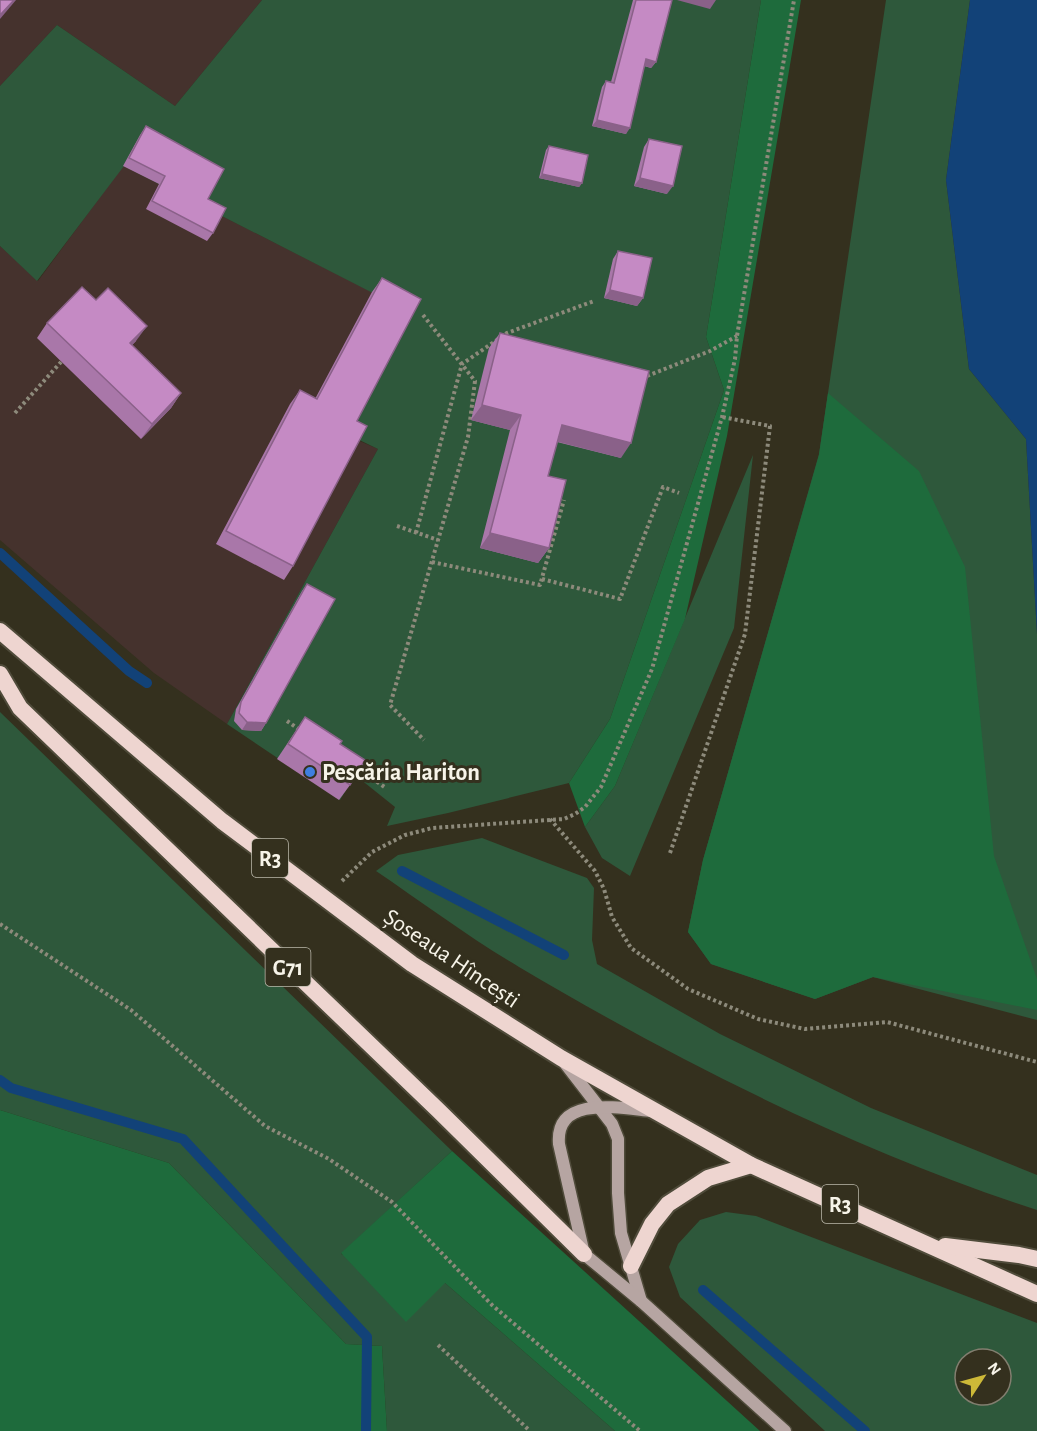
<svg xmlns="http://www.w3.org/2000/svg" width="1037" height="1431" font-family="'Alegreya Sans',sans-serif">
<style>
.commercial{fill:#45322d}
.green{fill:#2e583b;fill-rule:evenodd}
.forest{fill:#1e6b3c}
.water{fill:#124278}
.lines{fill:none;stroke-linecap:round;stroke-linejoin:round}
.stream{stroke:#124278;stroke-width:10}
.secondary-casing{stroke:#4f4b3a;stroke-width:15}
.trunk-casing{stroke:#4f4b3a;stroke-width:20}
.path{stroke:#8d8a7b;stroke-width:4;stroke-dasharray:3 3;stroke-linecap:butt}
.secondary{stroke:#b6a5a2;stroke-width:12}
.trunk{stroke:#eed5d0;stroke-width:16}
.wall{fill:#a977a9}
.shaded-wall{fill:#8a6189}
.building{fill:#c58ac4;stroke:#8a6189;stroke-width:1.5}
.shop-dot{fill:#3f7fe0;stroke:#34301e;stroke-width:2}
.labels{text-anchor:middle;stroke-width:6;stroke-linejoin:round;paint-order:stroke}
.shield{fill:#34301e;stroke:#bcb9ac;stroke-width:1.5}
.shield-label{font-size:22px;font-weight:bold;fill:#f7f4e9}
.poi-label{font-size:24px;font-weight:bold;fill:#f7f4e9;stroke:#34301e;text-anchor:start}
.street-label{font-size:24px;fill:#f7f4e9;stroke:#34301e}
</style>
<rect width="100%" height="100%" fill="#34301e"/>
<g class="commercial">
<path d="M 0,0 L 262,0 L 175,106 L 57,25 L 0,86 Z"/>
<path d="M 123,166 L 372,292 L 357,440 L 378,449 L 227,724 L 154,673 L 0,540 L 0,246 L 38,281 Z"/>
</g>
<g class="green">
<path d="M 262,0 L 761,0 L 706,337 L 724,390 L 610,719 L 569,783 L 448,813 L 387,826 L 395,807 L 355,775 L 340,800 L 227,724 L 378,449 L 347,434 L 412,313 L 124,166 L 37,281 L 0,246 L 0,86 L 57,25 L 175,106 Z"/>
<path d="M 886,0 L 970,0 L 946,180 L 969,369 L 1026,439 L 1037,634 L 1037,1020 L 873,977 L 815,999 L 711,964 L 688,932 L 703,860 L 819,454 Z"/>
<path d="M 753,455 L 734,628 L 630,876 L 602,858 L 585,827 L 615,786 Z"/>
<path d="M 0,712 L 452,1151 L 341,1254 L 445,1283 L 615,1431 L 387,1431 L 382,1346 L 346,1344 L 169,1163 L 0,1110 Z"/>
<path d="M 482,838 L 587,878 L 594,888 L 592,940 L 597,964 L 720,1034 L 871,1108 L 1037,1175 L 1037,1210 C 856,1151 683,1064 519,967 C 470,938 423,903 376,871 L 398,855 Z"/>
<path d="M 726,1212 L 756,1216 L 1037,1323 L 1037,1431 L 825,1431 L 680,1297 L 669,1267 L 678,1244 L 700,1220 ZM 965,1359 L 1001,1359 L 1001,1395 L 965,1395 Z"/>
</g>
<g class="forest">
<path d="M 761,0 L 801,0 L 727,436 L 685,619 L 615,786 L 585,827 L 569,783 L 610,719 L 724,390 L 706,337 Z"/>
<path d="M 828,393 L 919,471 L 965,567 L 994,856 L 1037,979 L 1037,1010 L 873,977 L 815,999 L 711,964 L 688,932 L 703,860 L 819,455 Z"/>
<path d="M 0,1110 L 169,1163 L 346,1344 L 382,1346 L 387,1431 L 0,1431 Z"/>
<path d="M 452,1151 L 760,1431 L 615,1431 L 445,1283 L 406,1322 L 341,1253 Z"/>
</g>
<path class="water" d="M 970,0 L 1037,0 L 1037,634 L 1026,439 L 969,369 L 946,180 Z"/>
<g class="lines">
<g class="stream">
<path d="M 0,553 L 129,671 L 147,683"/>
<path d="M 402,871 L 564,955"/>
<path d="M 0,1080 L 11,1088 L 183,1139 L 367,1337 L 366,1431"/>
<path d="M 703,1290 L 865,1431"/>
</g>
<defs>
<g id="secondary">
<path d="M 564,1062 L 612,1124 L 618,1139 L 618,1193 L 621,1233 L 641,1301"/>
<path d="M 651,1111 C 619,1108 555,1095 559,1144 L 584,1254 L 641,1301 L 785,1431"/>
</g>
<g id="trunk">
<path d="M 0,631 L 222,821 L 412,964 L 561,1058 L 751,1165 L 1037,1294"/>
<path d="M 0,674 L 20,708 L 438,1110 L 584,1254"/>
<path d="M 945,1246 L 1019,1255 L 1037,1259"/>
<path d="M 631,1266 L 652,1224 L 668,1204 L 708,1178 L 751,1165"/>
</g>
</defs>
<use href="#secondary" class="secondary-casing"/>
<use href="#trunk" class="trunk-casing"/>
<g class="path">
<path d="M 423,315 L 475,381 L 468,437 L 390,705 L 424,740"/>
<path d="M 647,376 L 710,351 L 737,336"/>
<path d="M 15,413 L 61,362"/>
<path d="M 397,526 L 438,540"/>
<path d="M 416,533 L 462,364 L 507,333 L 594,301"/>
<path d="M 432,562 L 540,585 L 564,500"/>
<path d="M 542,579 L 620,599 L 663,487 L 679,493"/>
<path d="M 287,721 L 301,731"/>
<path d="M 357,768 L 386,788"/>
<path d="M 550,819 L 595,871 L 604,889 L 612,917 L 631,948 L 688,989 L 758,1019 L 805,1029 L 887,1022 L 1037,1062"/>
<path d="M 670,853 L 745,634 L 770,426 L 722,417"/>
<path d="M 342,881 L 372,852 L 405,835 L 432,828 L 564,819 L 575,814 L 585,807 L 601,787 L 652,669 L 722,417 L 735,359 L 737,336 L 794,0"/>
<path d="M 0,924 L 131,1010 L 265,1126 L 329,1159 L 392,1202 L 492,1305 L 640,1431"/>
<path d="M 438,1345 L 530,1431"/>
</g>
<use href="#secondary" class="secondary"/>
<use href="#trunk" class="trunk"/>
</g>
<g class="wall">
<path d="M 633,0 L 672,0 L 656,62 L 651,68 L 644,66 L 626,134 L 592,126 L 602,87 L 606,81 L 611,82 Z"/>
<path d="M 146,126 L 208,199 L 213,233 L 207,241 L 146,209 L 159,184 L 123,166 L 140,135 Z"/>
<path d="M 649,139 L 667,194 L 634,186 L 644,147 Z"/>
<path d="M 549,146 L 582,183 L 579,187 L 539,178 L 546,150 Z"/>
<path d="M 618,251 L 643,298 L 637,306 L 604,298 L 613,259 Z"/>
<path d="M 382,278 L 357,421 L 293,566 L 284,580 L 216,544 L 290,404 L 300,390 L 315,399 L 372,292 Z"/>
<path d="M 47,323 L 136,341 L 132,345 L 181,393 L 171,408 L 141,439 L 37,338 Z"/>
<path d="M 500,333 L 621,458 L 557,442 L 548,476 L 549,548 L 538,563 L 480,548 L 510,430 L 471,420 L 489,348 Z"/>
<path d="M 307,584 L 266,723 L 261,731 L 242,730 L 234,721 L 236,709 L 302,591 Z"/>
<path d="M 305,717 L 340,744 L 350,785 L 339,800 L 277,759 Z"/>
</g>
<g class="shaded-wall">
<path d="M 14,0 L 16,0 L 0,19 L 0,15 Z"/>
<path d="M 677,0 L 716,0 L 710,9 Z"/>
<path d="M 646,59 L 656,62 L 651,68 L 642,65 Z"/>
<path d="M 597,120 L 630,128 L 626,134 L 592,126 Z"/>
<path d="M 542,174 L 582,183 L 579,187 L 539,178 Z"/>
<path d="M 640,178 L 673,186 L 667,194 L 634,186 Z"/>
<path d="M 610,290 L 643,298 L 637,306 L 604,298 Z"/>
<path d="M 147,326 L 136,341 L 120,358 L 130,343 Z"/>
<path d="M 181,393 L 171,408 L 141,439 L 152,424 Z"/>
<path d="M 482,405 L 521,415 L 510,430 L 471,420 Z"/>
<path d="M 562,425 L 631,443 L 621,458 L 551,440 Z"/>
<path d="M 490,533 L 549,548 L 538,563 L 480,548 Z"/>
<path d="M 247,722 L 266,723 L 261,731 L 242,730 Z"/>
</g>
<g class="building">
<path d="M 0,0 L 14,0 L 0,15 Z"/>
<path d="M 636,0 L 672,0 L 656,62 L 646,59 L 630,128 L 597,120 L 606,81 L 614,83 Z"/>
<path d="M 146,126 L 224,169 L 208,199 L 226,208 L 213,233 L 152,201 L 165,176 L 129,158 Z"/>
<path d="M 649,139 L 682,146 L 673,186 L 640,178 Z"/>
<path d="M 549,146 L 588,155 L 582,183 L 542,174 Z"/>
<path d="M 618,251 L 652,258 L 643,298 L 610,290 Z"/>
<path d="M 382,278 L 421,299 L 357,421 L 367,426 L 293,566 L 226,531 L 300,390 L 317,399 Z"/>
<path d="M 82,287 L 96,300 L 108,288 L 147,326 L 130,343 L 181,393 L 152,424 L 47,323 Z"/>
<path d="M 500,333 L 649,371 L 631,443 L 562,425 L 548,476 L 566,480 L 549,548 L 490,533 L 521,415 L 482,405 Z"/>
<path d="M 307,584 L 335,599 L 266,723 L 247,722 L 239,713 L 241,702 Z"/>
<path d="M 305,717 L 342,741 L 340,744 L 365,760 L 350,785 L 288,744 Z"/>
</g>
<circle class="shop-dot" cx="310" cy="772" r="6"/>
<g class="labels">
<g class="shield">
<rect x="252" y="839" width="36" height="38" rx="4.5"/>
<rect x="265.5" y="948" width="45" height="38" rx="4.5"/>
<rect x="822" y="1185" width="36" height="38" rx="4.5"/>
</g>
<g class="shield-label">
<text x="270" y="866">R3</text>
<text x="288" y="975">G71</text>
<text x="840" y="1212">R3</text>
</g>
<g class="poi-label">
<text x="322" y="780">Pescăria Hariton</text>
</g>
<g class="street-label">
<text transform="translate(452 958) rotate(34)" y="8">Șoseaua Hîncești</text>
</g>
</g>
<g transform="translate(983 1377) rotate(54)"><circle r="28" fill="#34301e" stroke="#827e6f" stroke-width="1.5"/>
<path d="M0-4.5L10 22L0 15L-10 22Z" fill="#cdb938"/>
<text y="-9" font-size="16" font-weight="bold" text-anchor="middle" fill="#f7f4e9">N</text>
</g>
</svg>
